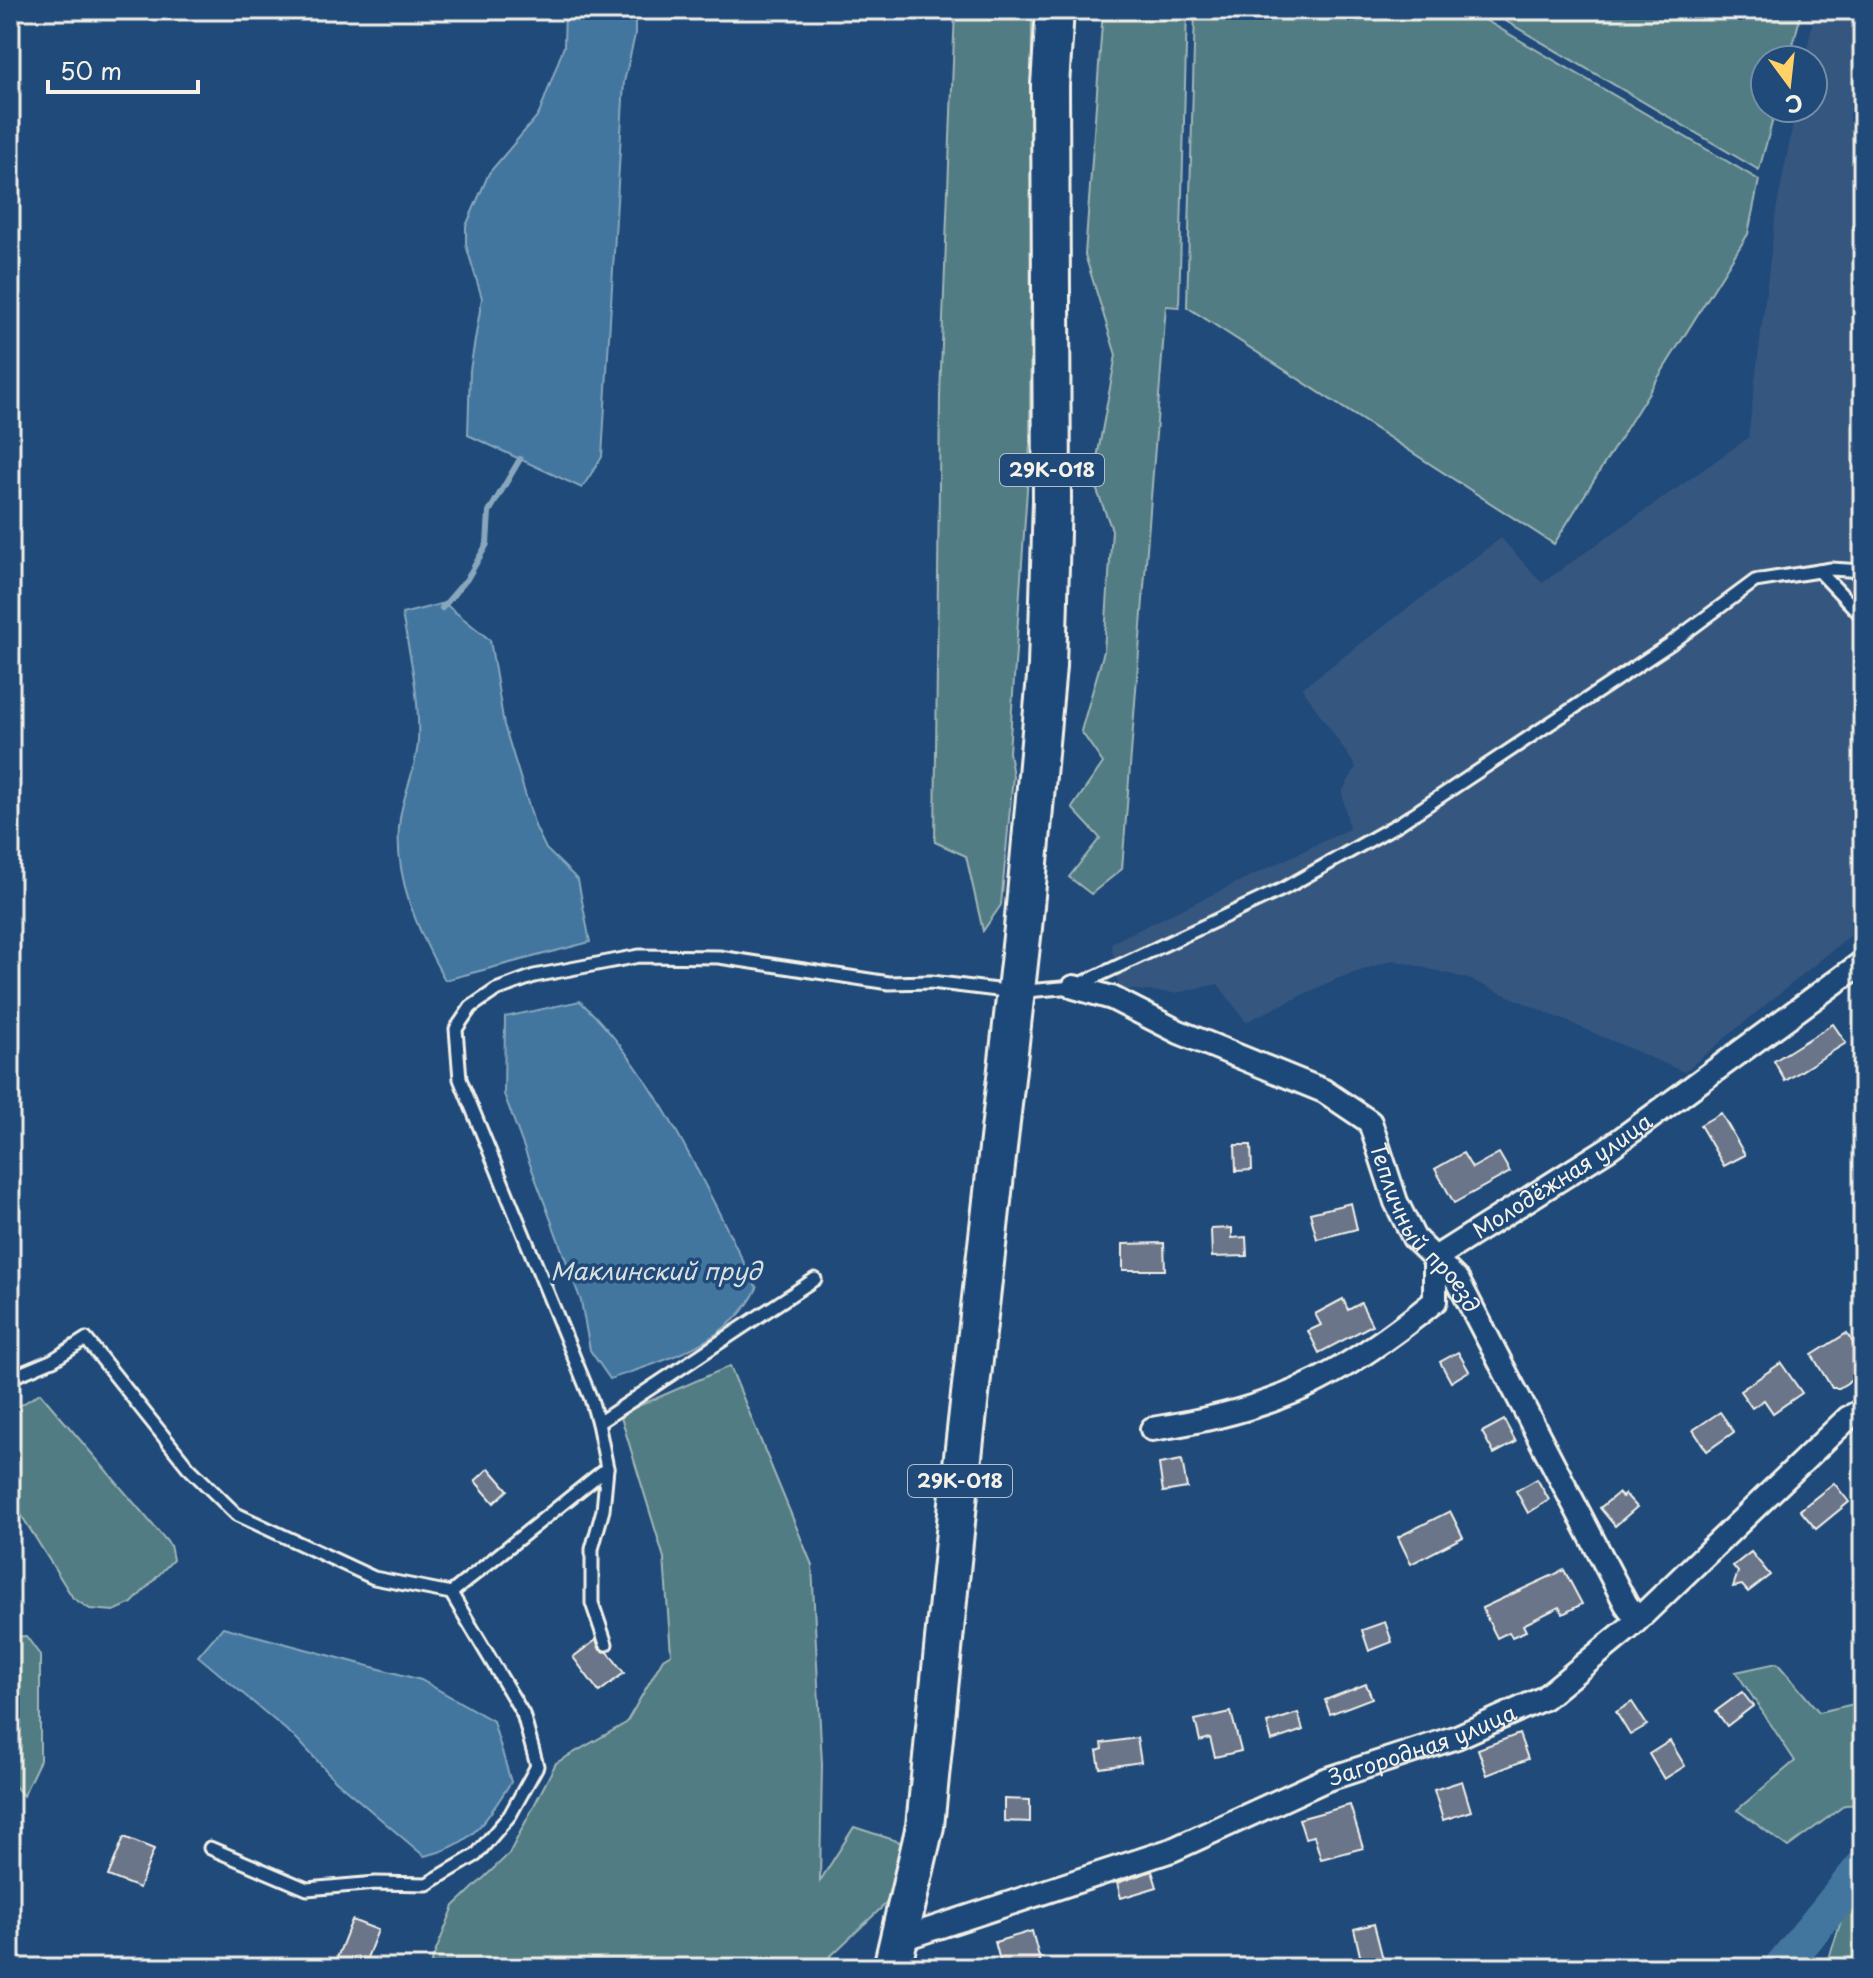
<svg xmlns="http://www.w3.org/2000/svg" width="1873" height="1978" font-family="'Playpen Sans',sans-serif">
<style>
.built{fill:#36577f}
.green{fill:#517c84;stroke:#a2b6b6;stroke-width:2}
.water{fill:#42769f;stroke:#89a7bc;stroke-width:2}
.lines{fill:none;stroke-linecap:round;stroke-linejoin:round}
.stream{stroke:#89a7bc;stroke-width:6}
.river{stroke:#42769f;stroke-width:36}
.building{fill:#6b758a;stroke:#f4f1e8;stroke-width:2}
.service-casing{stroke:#f4f1e8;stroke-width:17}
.minor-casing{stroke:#f4f1e8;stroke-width:28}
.primary-casing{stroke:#f4f1e8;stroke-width:42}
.service{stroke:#1f4a7a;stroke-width:11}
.minor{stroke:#1f4a7a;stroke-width:22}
.primary{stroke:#1f4a7a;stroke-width:36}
.labels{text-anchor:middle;stroke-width:7;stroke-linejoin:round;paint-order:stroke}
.shield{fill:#1f4a7a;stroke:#b4bfc7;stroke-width:2}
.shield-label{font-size:20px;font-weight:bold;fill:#f4f1e8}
.street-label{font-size:22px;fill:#f4f1e8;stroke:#1f4a7a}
.water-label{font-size:24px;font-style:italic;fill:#d9dfdd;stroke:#1f4a7a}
</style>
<rect width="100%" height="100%" fill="#1f4a7a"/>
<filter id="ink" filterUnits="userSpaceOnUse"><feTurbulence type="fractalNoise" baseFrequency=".0125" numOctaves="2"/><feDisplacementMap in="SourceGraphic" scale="16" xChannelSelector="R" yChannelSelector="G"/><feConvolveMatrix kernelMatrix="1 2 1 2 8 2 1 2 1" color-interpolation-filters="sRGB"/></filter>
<g filter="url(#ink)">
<path class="built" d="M 1815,10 L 1863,10 L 1863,925 L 1684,1072 L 1469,979 L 1393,960 L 1336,979 L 1246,1022 L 1218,984 L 1176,993 L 1119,989 L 1111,943 L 1349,829 L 1342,792 L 1356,767 L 1302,688 L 1501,538 L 1542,583 L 1748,438 L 1776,211 L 1796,108 L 1813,108 L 1813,60 L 1805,60 Z"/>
<g class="green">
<path d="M 955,10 L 1032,10 L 1030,446 L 1009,752 L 1013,776 L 1001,905 L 983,931 L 966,856 L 935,842 L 940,396 Z"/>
<path d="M 1103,10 L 1187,10 L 1179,307 L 1166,306 L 1122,869 L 1091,894 L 1069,877 L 1100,838 L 1072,808 L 1103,763 L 1081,731 L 1104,651 L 1112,530 L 1093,480 L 1116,355 L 1085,255 Z"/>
<path d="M 1195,10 L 1468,10 L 1759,180 L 1748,234 L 1554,544 L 1187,307 Z"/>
<path d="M 1487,10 L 1802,10 L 1789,60 L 1765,60 L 1765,108 L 1776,108 L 1759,170 Z"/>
<path d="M 730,1366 L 812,1565 L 822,1764 L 820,1881 L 854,1827 L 903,1843 L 894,1896 L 818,1968 L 429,1968 L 454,1906 L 509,1854 L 556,1763 L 626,1723 L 663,1659 L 671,1654 L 664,1558 L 620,1414 Z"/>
<path d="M 40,1393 L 170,1545 L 173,1560 L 132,1603 L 114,1611 L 90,1609 L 73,1598 L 10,1497 L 10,1412 Z"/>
<path d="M 26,1636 L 40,1655 L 40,1760 L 23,1796 L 10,1780 L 10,1637 Z"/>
<path d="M 1777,1663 L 1819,1712 L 1863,1702 L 1863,1804 L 1845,1805 L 1788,1847 L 1737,1810 L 1795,1761 L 1736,1672 Z"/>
<path d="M 1863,1869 L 1863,1968 L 1826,1968 L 1856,1874 Z"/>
</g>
<g class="water">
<path d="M 565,10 L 635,10 L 635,35 L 624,82 L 602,457 L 582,488 L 468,435 L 470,370 L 482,298 L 466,245 L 466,226 L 489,173 L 539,114 L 564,46 Z"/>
<path d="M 444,603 L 490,640 L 504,725 L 535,826 L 546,849 L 578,880 L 590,942 L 445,980 C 418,932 392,874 400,818 C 404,792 417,767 418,741 C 420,698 410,656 402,614 Z"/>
<path d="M 580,1001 C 661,1078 706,1191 757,1288 C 732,1342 663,1361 610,1379 L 590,1350 L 581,1301 L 504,1094 L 505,1017 Z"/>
<path d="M 223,1627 L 421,1680 L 493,1721 L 511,1782 C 485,1822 473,1845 424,1856 L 336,1781 L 298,1740 L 198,1656 Z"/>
</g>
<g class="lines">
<path class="stream" d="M 442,608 L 467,579 L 487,544 L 489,512 L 520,459"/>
<path class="river" d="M 1781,1968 L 1863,1867"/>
</g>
<g class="building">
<path d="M 1833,1024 L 1846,1043 L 1785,1081 L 1774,1061 Z"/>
<path d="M 1721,1113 L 1745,1155 L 1724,1166 L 1700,1125 Z"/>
<path d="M 1235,1145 L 1251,1145 L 1252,1170 L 1236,1171 Z"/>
<path d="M 1463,1153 L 1472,1168 L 1499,1153 L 1510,1172 L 1454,1203 L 1435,1169 Z"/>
<path d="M 1351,1203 L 1357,1229 L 1317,1239 L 1310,1213 Z"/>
<path d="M 1232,1228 L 1232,1238 L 1246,1237 L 1247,1256 L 1212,1257 L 1211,1229 Z"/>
<path d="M 1164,1243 L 1165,1270 L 1123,1270 L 1123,1244 Z"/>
<path d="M 1343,1299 L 1348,1310 L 1361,1303 L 1372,1325 L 1319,1353 L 1308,1331 L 1321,1325 L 1315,1314 Z"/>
<path d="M 1847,1333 L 1863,1359 L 1863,1373 L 1839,1388 L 1832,1388 L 1812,1355 Z"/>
<path d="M 1458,1352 L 1469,1371 L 1451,1382 L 1440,1362 Z"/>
<path d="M 1781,1363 L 1802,1393 L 1773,1413 L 1764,1400 L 1752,1408 L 1740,1391 Z"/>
<path d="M 1720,1412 L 1734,1432 L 1707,1451 L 1693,1430 Z"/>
<path d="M 1504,1420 L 1516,1442 L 1494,1454 L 1482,1432 Z"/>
<path d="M 1182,1460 L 1187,1488 L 1163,1492 L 1159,1464 Z"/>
<path d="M 489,1468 L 508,1490 L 494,1503 L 475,1481 Z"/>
<path d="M 1537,1479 L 1549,1500 L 1528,1513 L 1516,1491 Z"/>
<path d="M 1834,1483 L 1849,1502 L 1816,1529 L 1800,1510 Z"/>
<path d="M 1618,1493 L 1622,1497 L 1625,1494 L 1637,1507 L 1615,1526 L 1600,1508 Z"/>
<path d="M 1450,1511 L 1463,1537 L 1411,1564 L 1398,1537 Z"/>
<path d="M 1751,1552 L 1770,1575 L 1748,1592 L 1742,1585 L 1733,1587 L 1738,1572 L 1733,1566 Z"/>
<path d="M 1564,1570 L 1582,1604 L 1563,1614 L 1559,1607 L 1523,1625 L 1526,1631 L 1512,1637 L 1509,1632 L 1497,1638 L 1482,1608 Z"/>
<path d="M 1385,1622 L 1392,1642 L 1369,1651 L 1362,1630 Z"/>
<path d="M 596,1640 L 600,1650 L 608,1652 L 624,1673 L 599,1692 L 573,1657 Z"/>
<path d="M 1366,1684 L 1372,1698 L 1330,1714 L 1325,1700 Z"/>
<path d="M 1742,1692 L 1753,1706 L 1727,1726 L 1716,1711 Z"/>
<path d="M 1632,1702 L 1647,1725 L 1630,1735 L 1616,1712 Z"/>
<path d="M 1231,1712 L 1241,1751 L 1215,1757 L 1210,1738 L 1200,1741 L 1195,1720 Z"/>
<path d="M 1298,1713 L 1303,1730 L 1272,1741 L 1267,1723 Z"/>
<path d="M 1519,1734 L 1528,1759 L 1487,1775 L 1478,1749 Z"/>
<path d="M 1137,1738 L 1141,1762 L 1100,1768 L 1097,1751 L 1103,1749 L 1102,1743 Z"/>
<path d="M 1670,1741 L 1685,1766 L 1664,1779 L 1649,1754 Z"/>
<path d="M 1462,1781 L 1471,1811 L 1443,1820 L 1434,1790 Z"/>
<path d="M 1004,1799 L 1030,1800 L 1030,1822 L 1004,1821 Z"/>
<path d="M 1350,1805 L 1363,1848 L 1321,1859 L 1314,1836 L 1305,1838 L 1299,1819 Z"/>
<path d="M 124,1837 L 154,1849 L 139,1888 L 108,1876 Z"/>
<path d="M 1152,1871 L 1157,1887 L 1121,1898 L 1117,1883 Z"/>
<path d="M 352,1920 L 378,1930 L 363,1968 L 335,1963 Z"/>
<path d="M 1374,1924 L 1383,1959 L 1362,1964 L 1354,1929 Z"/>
<path d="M 1032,1931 L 1042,1968 L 1002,1968 L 995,1942 Z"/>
</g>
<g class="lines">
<defs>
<g id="service">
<path d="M 1819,571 L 1863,617"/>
<path d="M 815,1279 L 598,1423 L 591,1399 L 460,1079 L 456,1029 L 471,1007 L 496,990 L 534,976 L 639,956 L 719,957 L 889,983 L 931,982 L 1014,992 L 1074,987 L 1285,888 L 1400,823 L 1670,644 L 1755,581 L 1831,569 L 1863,571"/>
<path d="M 10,1378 L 53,1360 L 86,1339 L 188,1467 L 236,1514 L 374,1578 L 451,1593"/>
<path d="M 598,1423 L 607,1468 L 603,1510 L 592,1549 L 592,1603 L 606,1644"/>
<path d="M 210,1848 L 307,1889 L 376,1883 L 427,1884 L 476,1855 L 510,1815 L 537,1766 L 523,1714 L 451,1593 L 607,1468"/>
</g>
<g id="minor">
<path id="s1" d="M 1074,987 L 1112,998 L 1179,1032 L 1324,1091 L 1370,1122 L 1396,1202 L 1414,1238 L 1458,1281 L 1626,1604 L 1637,1619"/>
<path id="s2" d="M 1152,1429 C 1273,1411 1340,1379 1435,1301 L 1435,1258 L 1609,1148 L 1863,962"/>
<path id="s3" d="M 898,1940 L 1172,1850 L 1325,1780 L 1457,1737 L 1544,1698 L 1629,1628 L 1848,1418 L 1863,1410"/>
</g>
<path id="primary" d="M 892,1968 L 925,1826 L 960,1483 L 1023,928 L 1047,666 L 1052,499 L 1050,85 L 1055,10"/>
</defs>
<use href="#service" class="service-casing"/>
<use href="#minor" class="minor-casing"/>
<use href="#primary" class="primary-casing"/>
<use href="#service" class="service"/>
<use href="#minor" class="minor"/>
<use href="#primary" class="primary"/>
</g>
</g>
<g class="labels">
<g class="shield">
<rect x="1000" y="454" width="104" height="32" rx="6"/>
<rect x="908" y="1465" width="104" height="32" rx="6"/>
</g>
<g class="shield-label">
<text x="1052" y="477">29К-018</text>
<text x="960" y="1488">29К-018</text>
</g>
<g class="street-label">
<text dy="8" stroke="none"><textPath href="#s2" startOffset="510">Молодёжная улица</textPath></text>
<text dy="8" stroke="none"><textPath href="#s1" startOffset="448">Тепличный проезд</textPath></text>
<text dy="8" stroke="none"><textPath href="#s3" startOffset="560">Загородная улица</textPath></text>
</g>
<g class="water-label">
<text x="656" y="1280">Маклинский пруд</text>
</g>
</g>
<rect width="1873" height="1978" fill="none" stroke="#1f4a7a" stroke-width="40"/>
<rect x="20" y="20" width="1833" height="1938" fill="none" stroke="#f4f1e8" stroke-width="3" filter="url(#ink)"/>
<g transform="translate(1789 84) rotate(165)"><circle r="38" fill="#1f4a7a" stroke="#748da6" stroke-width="2"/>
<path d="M0-6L14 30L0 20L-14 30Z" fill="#ffd166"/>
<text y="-12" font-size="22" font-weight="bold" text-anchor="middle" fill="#f4f1e8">С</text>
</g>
<path d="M48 80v12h150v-12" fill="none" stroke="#f4f1e8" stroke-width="4"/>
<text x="60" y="80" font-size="24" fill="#f4f1e8" stroke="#1f4a7a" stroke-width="6" paint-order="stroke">50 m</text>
</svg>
